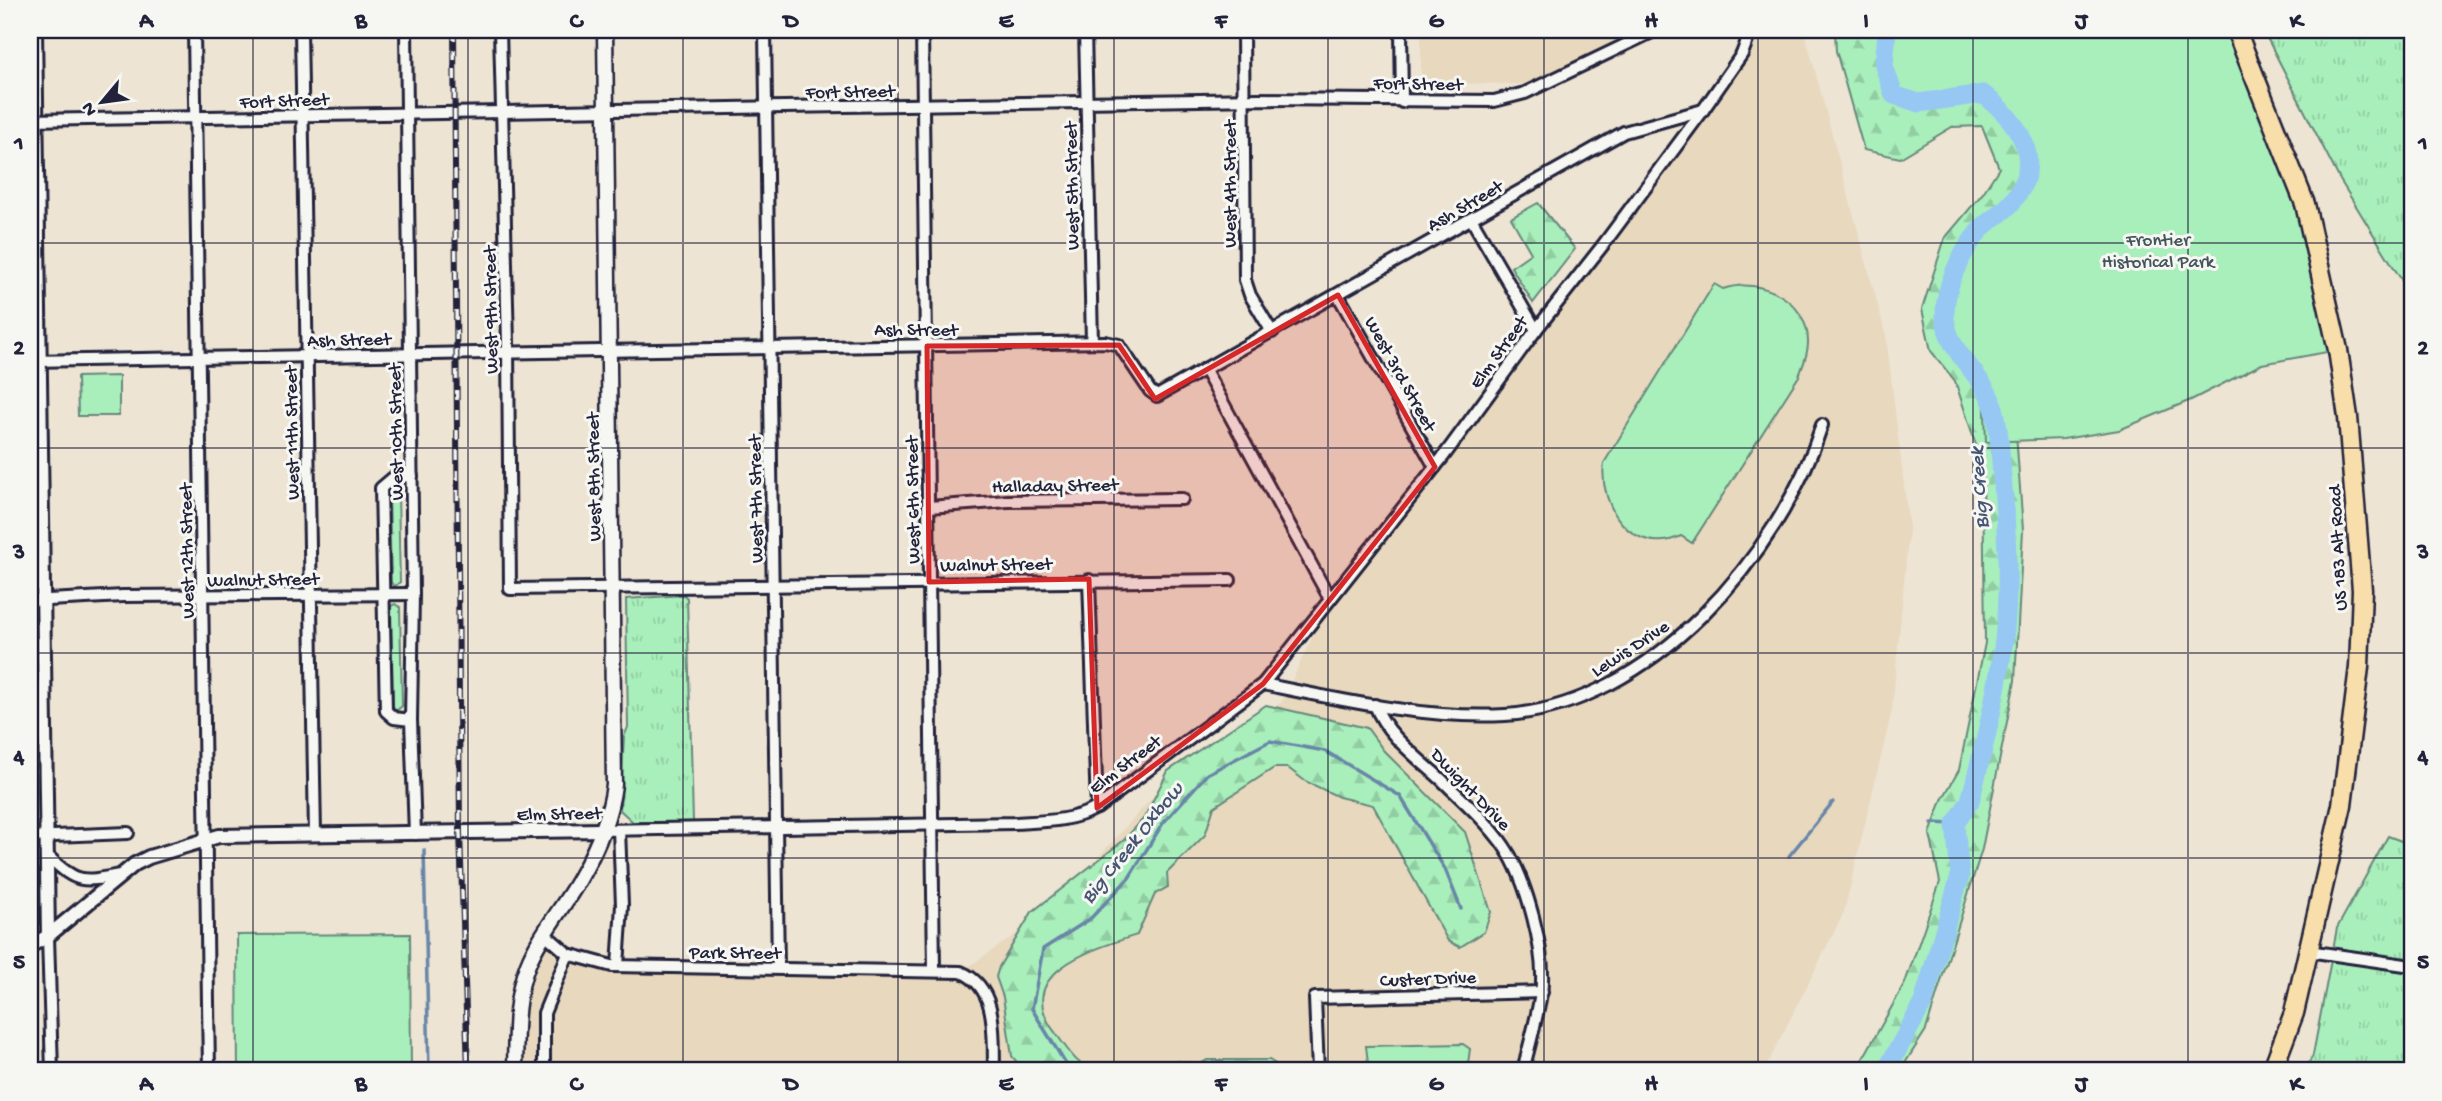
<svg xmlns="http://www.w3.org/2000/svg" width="2442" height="1101" font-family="'Gochi Hand',sans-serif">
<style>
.built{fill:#e7d8be}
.grass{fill:url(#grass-tufts);stroke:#66887b;stroke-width:2}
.forest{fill:url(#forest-firs);stroke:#66887b;stroke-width:2}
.park{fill:#a9efbb;stroke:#66887b;stroke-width:2}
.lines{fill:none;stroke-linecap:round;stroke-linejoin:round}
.stream{stroke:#6886a9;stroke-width:3.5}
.river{stroke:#97c8f3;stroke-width:19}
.minor-casing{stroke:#22223b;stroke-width:16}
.tertiary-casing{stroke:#22223b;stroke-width:18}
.secondary-casing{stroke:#22223b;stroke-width:19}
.trunk-casing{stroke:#22223b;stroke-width:23}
.minor{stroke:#f6f6f2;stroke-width:10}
.tertiary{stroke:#f6f6f2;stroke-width:12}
.secondary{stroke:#f6f6f2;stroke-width:14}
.trunk{stroke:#f8deab;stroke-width:18}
.rail-casing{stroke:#22223b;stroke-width:6}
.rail{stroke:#f6f6f2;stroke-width:3.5;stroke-dasharray:10;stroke-linecap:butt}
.marked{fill:#d62828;fill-opacity:0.2;stroke:#d62828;stroke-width:5;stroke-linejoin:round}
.grid{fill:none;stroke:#22223b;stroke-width:2;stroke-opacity:0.55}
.labels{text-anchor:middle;stroke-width:6;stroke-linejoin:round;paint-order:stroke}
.street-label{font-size:19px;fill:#22223b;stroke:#f6f6f2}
.park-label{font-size:19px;fill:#44555b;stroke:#f6f6f2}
.water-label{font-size:21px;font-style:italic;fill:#455472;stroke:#f6f6f2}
.neatline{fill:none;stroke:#22223b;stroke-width:2.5}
.grid-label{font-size:23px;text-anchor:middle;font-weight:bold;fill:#22223b}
</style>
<defs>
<pattern id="grass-tufts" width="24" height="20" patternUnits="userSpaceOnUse" patternTransform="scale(1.75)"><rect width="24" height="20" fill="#a9efbb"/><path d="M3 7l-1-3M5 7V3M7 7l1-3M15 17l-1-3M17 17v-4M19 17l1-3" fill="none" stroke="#91cda2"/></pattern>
<pattern id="forest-firs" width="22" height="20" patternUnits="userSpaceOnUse" patternTransform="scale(1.75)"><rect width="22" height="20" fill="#a9efbb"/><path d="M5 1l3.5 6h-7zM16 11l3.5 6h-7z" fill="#91cda2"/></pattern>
</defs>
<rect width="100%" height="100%" fill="#ede4d3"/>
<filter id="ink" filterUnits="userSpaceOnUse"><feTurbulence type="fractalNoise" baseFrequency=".0143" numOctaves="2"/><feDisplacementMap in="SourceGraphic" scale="14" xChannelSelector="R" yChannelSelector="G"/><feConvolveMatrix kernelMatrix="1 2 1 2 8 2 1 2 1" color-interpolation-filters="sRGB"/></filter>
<g filter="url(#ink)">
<g class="built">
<path d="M 1421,30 L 1623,30 L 1624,37 L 1540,81 L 1523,84 L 1421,83 Z"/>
<path d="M 1767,30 L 1804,30 L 1886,336 L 1909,528 L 1892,710 L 1844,912 L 1764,1071 L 516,1071 L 516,1007 L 545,934 L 568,954 L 632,967 L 961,972 L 1015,935 L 1082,875 L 1161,788 L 1282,702 L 1330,599 L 1724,81 Z"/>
</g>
<g class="grass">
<path d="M 2263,30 L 2412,30 L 2412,297 L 2340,180 Z"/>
<path d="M 394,489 L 398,493 L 400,582 L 394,587 L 391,582 L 389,492 Z"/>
<path d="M 684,595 L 687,598 L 693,822 L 633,822 L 620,810 L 624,737 L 628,727 L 626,599 Z"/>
<path d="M 395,604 L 400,607 L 402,706 L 396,711 L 393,706 L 391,606 Z"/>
<path d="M 2388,836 L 2412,845 L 2412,1071 L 2305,1071 L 2313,1055 L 2337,928 Z"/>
</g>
<g class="forest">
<path d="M 1835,30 L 1914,30 L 2056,52 L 2012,377 L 2023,530 L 2015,681 L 1982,849 L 1926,1030 L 1900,1071 L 1856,1071 L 1905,983 L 1940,882 L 1930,834 L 1942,800 L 1959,770 L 1985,643 L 1983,466 L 1955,381 L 1931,351 L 1922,309 L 1945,238 L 1983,193 L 1999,168 L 1982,126 L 1952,127 L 1900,158 L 1864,150 L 1836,51 Z"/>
<path d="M 1538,203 L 1575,249 L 1533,303 L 1511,267 L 1531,253 L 1511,218 Z"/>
<path d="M 1266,705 L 1367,728 L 1384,751 L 1465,832 L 1491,912 L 1484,932 L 1460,947 L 1448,941 L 1373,805 L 1339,797 L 1305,781 L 1288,768 L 1274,768 L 1214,807 L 1205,835 L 1167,873 L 1168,887 L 1155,894 L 1137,935 C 1092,949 1008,974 1057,1035 C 1068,1050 1077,1066 1095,1071 L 1024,1071 L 1012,1056 L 1003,997 L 996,977 L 999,967 L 1032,912 L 1124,840 L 1144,818 L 1168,771 Z"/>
<path d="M 1207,1060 L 1269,1060 L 1287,1071 L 1148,1071 L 1149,1065 L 1178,1061 L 1199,1065 Z"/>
</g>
<g class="park">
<path d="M 1887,30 L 2236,30 L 2290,165 L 2338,350 L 2262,364 L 2191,400 L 2119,430 L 2063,439 L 1986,442 L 1984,384 C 1948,349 1939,322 1955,274 C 1960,258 1971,239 1982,227 C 1993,217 2006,212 2015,199 C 2044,156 2018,121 1983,94 L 1919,103 L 1894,95 L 1884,66 Z"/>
<path d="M 1714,284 L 1723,289 C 1760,276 1809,300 1808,343 C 1808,355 1803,365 1799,376 L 1692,543 L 1681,536 C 1634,558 1598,507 1604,463 Z"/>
<path d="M 119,376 L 119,416 L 78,416 L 77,377 Z"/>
<path d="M 410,934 L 411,1071 L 238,1071 L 237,935 Z"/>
<path d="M 1463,1044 L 1470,1049 L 1467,1071 L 1369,1071 L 1366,1046 Z"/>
</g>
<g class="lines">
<g class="stream">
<path d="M 1932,823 L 1955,824"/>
<path d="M 424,850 L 429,1071"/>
<path d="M 1789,856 L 1833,802"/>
<path d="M 1070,1071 L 1032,1009 L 1043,949 L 1090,919 L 1129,878 L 1163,823 L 1207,774 L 1270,741 L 1325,751 L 1400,796 L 1445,869 L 1461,909"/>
</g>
<path class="river" d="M 1886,1071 L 1923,1003 L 1960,876 L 1955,824 L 1970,801 C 1984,748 1997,695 2004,640 C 2010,587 2007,529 2002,476 C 2000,454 2000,429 1994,408 C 1984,373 1947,355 1945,316 C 1944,286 1962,251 1981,229 C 1990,219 2004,213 2013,201 C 2046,159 2018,121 1983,94 L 1919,103 L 1894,95 L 1884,66 L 1887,30"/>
<defs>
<g id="minor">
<path d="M 194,30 L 209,1071"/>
<path d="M 301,30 L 315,835"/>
<path d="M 406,30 L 413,594 L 411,720 L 415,834"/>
<path d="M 500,30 L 508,343 L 510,589 L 1230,580"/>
<path d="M 765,30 L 778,968"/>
<path d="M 922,30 L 934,970"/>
<path d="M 1085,30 L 1092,342"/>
<path d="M 1243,30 L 1245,280 L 1250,295 L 1272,332"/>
<path d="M 1401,30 L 1402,102"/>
<path d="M 30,120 L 1258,99 L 1494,101 L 1525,93 L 1656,30"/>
<path d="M 1472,220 L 1536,330"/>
<path d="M 1338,295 L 1435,467"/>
<path d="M 30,361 L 1105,342 L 1119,345 L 1150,391 L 1157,396 L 1624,132 L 1703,110"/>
<path d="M 1205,370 L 1330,599"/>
<path d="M 929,507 L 1008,501 L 1182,499"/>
<path d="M 1089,580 L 1097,808"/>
<path d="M 30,601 L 123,596 L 413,594"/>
<path d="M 1263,684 C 1341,700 1425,719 1505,715 C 1650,706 1781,554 1822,425"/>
<path d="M 1375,705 C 1387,737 1421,760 1445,783 C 1465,802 1488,823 1504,846 C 1526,878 1547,954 1541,993 C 1537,1019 1529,1046 1523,1071"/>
<path d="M 411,720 L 394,718 L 386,711 L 381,488 L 394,477 L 412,476"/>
<path d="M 602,830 L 1014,823 C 1044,821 1070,822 1097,808 L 1263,684 L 1443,457 L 1536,330 L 1603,245 L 1701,113 L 1742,54 L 1751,30"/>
<path d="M 30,837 L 128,833"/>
<path d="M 49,857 C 77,884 83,882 120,875"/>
<path d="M 545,934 L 568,954 L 612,966 L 961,972 C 999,988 993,1036 994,1071"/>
<path d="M 48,936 L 52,1071"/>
<path d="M 2308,951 L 2412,966"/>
<path d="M 618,966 L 622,905 L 619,830"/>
<path d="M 544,1071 L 544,1013 L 568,954"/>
<path d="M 1318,1071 L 1315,998 L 1542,992"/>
</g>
<g id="tertiary">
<path d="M 35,30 L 48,936"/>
<path d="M 30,946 L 48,936 L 135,864 L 149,857 L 219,836 L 602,830"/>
</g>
<path id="secondary" d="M 515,1071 C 516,1035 514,998 528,964 C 541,932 565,906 581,876 C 597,848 610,817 614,785 L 605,30"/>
<path id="trunk" d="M 2236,30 L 2305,204 L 2338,350 L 2348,417 L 2362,590 L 2359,667 L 2342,805 L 2294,1013 L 2272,1071"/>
</defs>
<use href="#minor" class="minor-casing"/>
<use href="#tertiary" class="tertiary-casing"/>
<use href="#secondary" class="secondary-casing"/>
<use href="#trunk" class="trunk-casing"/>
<use href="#minor" class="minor"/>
<use href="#tertiary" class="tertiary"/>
<use href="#secondary" class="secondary"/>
<use href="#trunk" class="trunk"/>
<defs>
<path id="rail" d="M 454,30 L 460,832 L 468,1071"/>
</defs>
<use href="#rail" class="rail-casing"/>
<use href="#rail" class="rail"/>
</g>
</g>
<path class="marked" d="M 1338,295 L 1435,467 L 1263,684 L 1097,808 L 1089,579 L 929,582 L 927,346 L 1119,345 L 1155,399 Z"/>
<path class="grid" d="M 253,30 L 253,1071M 468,30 L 468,1071M 683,30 L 683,1071M 898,30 L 898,1071M 1114,30 L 1114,1071M 1328,30 L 1328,1071M 1544,30 L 1544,1071M 1758,30 L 1758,1071M 1973,30 L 1973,1071M 2188,30 L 2188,1071M 30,243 L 2412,243M 30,448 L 2412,448M 30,653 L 2412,653M 30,858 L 2412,858"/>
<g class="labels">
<g class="street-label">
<text transform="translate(1418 82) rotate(1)" y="7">Fort Street</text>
<text transform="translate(850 90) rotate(-1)" y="7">Fort Street</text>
<text transform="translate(284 99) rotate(-2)" y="7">Fort Street</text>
<text transform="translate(1228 184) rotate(-90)" y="7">West 4th Street</text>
<text transform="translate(1070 186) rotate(-91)" y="7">West 5th Street</text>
<text transform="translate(1464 204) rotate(-30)" y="7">Ash Street</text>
<text transform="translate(489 310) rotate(-91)" y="7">West 9th Street</text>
<text x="916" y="335">Ash Street</text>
<text transform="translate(349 338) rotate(-1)" y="7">Ash Street</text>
<text transform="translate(1497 351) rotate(-54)" y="7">Elm Street</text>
<text transform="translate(1402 373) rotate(61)" y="7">West 3rd Street</text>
<text transform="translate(394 432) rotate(-91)" y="7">West 10th Street</text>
<text transform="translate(290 433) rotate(-91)" y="7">West 11th Street</text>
<text transform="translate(592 477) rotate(-91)" y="7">West 8th Street</text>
<text transform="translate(1055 484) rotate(-1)" y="7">Halladay Street</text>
<text transform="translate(754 499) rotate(-91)" y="7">West 7th Street</text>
<text transform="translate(911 500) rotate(-91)" y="7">West 6th Street</text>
<text transform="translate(2336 548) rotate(-93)" y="7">US 183 Alt Road</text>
<text transform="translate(185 551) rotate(-91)" y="7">West 12th Street</text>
<text transform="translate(996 563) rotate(-1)" y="7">Walnut Street</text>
<text transform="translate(263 578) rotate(-1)" y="7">Walnut Street</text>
<text transform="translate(1629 647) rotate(-33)" y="7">Lewis Drive</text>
<text transform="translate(1124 763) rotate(-37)" y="7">Elm Street</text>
<text transform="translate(1472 788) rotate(46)" y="7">Dwight Drive</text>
<text transform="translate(559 812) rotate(-1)" y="7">Elm Street</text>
<text x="735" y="958">Park Street</text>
<text transform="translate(1428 977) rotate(-2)" y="7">Custer Drive</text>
</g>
<g class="park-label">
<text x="2158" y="245">Frontier<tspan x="2158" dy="22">Historical Park</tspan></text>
</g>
<g class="water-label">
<text transform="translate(1978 488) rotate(-94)" y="7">Big Creek</text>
<text transform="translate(1131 842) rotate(-51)" y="7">Big Creek Oxbow</text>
</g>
</g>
<rect width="2442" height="1101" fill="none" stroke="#f6f6f2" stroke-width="77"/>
<g transform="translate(102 102) rotate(241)" stroke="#f6f6f2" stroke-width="5" paint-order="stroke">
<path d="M0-5L12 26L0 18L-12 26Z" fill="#22223b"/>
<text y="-10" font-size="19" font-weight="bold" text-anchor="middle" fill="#22223b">N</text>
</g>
<rect x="38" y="38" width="2366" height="1024" class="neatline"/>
<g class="grid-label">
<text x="146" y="27">A</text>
<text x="361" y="27">B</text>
<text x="576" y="27">C</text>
<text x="791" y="27">D</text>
<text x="1006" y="27">E</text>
<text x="1221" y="27">F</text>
<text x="1436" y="27">G</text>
<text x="1651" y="27">H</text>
<text x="1866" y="27">I</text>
<text x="2081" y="27">J</text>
<text x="2296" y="27">K</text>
<text x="19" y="149">1</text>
<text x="2423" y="149">1</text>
<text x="19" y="354">2</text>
<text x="2423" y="354">2</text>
<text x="19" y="558">3</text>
<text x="2423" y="558">3</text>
<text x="19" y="763">4</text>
<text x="2423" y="763">4</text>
<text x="19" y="968">5</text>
<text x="2423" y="968">5</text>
<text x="146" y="1090">A</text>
<text x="361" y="1090">B</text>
<text x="576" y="1090">C</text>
<text x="791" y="1090">D</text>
<text x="1006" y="1090">E</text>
<text x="1221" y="1090">F</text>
<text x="1436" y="1090">G</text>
<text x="1651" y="1090">H</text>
<text x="1866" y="1090">I</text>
<text x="2081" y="1090">J</text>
<text x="2296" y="1090">K</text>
</g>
</svg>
